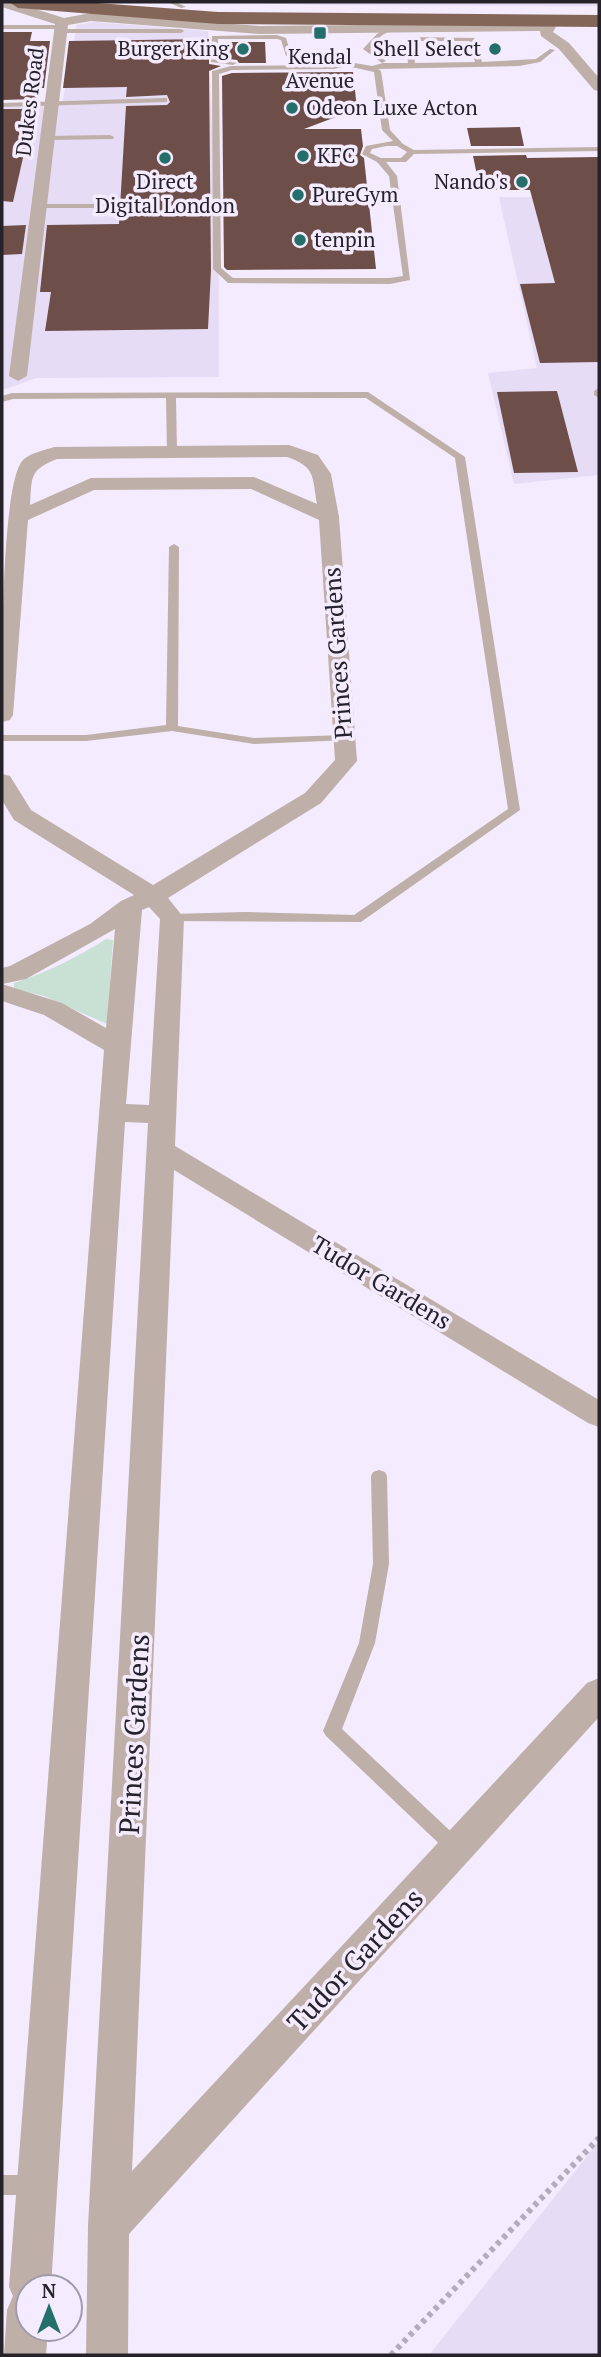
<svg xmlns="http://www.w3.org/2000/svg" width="601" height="2357" font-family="'PT Serif',serif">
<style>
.built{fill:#e7dcf5}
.green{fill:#c9e0d5}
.building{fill:#6e4e49}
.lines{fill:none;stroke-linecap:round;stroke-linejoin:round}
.path{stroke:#b3acbb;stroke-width:6;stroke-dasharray:4.5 4.5;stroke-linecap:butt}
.lane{fill:#beafa8;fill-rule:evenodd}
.street{fill:#beafa8;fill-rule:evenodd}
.highway{fill:#846658;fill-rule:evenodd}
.poi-dot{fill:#246f6b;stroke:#f4ebfe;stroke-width:2.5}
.labels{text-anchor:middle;stroke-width:7;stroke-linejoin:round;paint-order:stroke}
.far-poi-label{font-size:21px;fill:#252229;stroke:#f4ebfe;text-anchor:start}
.far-street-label{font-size:21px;fill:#252229;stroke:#f4ebfe}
.street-label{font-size:24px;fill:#252229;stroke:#f4ebfe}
.near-street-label{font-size:28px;fill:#252229;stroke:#f4ebfe}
</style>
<rect width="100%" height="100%" fill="#f4ebfe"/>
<g class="built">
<path d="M 211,2 L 599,2 L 599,6 L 321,5 Z"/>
<path d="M 93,22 L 208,31 L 219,288 L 219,377 L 37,378 L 2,390 L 2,104 L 62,104 L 77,25 Z"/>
<path d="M 499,197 L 599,197 L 599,475 L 514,484 L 488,373 L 537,368 Z"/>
<path d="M 599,2141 L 599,2355 L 429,2355 Z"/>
</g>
<path class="green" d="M 106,939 L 113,940 L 107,1024 L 44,996 L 14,989 L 14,983 C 48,972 76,958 106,939 Z"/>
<g class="building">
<path d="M 2,32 L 32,32 L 30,41 L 50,41 L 44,88 L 38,88 L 36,99 L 2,100 Z"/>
<path d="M 209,39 L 209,64 L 221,66 L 209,71 L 211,270 L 208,329 L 45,331 L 51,292 L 40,292 L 47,225 L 119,224 L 126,106 L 167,105 L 170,102 L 167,95 L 126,97 L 127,87 L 63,88 L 69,41 Z"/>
<path d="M 221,42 L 265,42 L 266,63 L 239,63 L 237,60 L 221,58 Z"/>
<path d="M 353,72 L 357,109 L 304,129 L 361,129 L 363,146 L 360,155 L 364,158 L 376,269 L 227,270 L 224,267 L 222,76 L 232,73 Z"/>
<path d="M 2,109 L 34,109 L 13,202 L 2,201 Z"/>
<path d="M 520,127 L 524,146 L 471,146 L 467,128 Z"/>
<path d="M 526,155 L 527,158 L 599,157 L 599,362 L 540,363 L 520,284 L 555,283 L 530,190 L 487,190 L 484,175 L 477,175 L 473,156 Z"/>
<path d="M 26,225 L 22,254 L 2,255 L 2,226 Z"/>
<path d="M 557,391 L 578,472 L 514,473 L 497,392 Z"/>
</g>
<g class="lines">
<path class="path" d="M 391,2355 L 599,2138"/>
<g class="lane">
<path d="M 168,2 L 176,2 L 186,7 L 181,8 Z"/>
<path d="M 2,25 L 61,25 L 64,27 L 61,29 L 181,29 L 184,31 L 181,33 L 60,33 L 57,31 L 60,29 L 2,29 Z"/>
<path d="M 389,27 L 391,30 L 381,36 L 370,49 L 375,52 L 406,56 L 402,58 L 380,56 L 386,61 L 382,63 L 363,49 L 377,34 Z"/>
<path d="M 277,35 L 286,38 L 291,54 L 312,59 L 312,61 L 286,56 L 281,40 L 277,39 L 218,39 L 218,60 L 237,63 L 233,65 L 211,62 L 212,36 Z"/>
<path d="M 408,37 L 474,38 L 482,62 L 536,59 L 550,49 L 555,50 L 540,62 L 519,66 L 378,69 L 381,71 L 390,130 L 403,144 L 414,150 L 599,147 L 599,151 L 414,154 L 406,162 L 386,162 L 397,176 L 410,280 L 390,284 L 228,283 L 213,269 L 212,71 L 231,66 L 334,65 L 337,64 L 333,62 L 337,60 L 372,66 L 383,63 L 408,63 L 405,39 ZM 412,41 L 469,41 L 475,62 L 415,63 ZM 347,66 L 374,72 L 382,130 L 393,141 L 366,146 L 362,154 L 377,162 L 389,176 L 403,276 L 390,278 L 233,278 L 221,268 L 219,74 L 232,70 L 334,69 ZM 386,146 L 397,146 L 407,152 L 401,158 L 381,158 L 370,153 L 372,149 Z"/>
<path d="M 164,98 L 167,98 L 167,102 L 2,107 L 2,103 Z"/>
<path d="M 110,135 L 114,137 L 113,139 L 47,140 L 43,138 L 47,136 Z"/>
<path d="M 39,204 L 105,204 L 109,206 L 105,208 L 36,208 L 36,204 Z"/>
<path d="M 599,388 L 599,398 L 594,395 L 594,391 Z"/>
<path d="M 368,392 L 465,457 L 520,810 L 361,922 L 168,921 L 166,918 L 168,915 L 172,914 L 245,912 L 354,915 L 508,809 L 455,458 L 366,398 L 176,398 L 177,452 L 172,455 L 167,452 L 166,398 L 13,399 L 2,402 L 2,396 L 12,393 Z"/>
<path d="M 174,544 L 179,547 L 178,726 L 254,738 L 344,735 L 350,738 L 348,740 L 254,744 L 172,731 L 86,741 L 2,741 L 2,735 L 86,735 L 166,725 L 169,547 Z"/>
<path d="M 379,1470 L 385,1472 L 387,1476 L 389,1564 L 375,1643 L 342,1729 L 462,1842 L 465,1848 L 462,1854 L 456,1856 L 450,1854 L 326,1736 L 323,1731 L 359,1643 L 373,1564 L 371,1476 L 373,1472 Z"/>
<path d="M 2,2175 L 35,2175 L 42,2178 L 45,2185 L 42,2192 L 35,2195 L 2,2195 Z"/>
</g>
<g class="street">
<path d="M 2,2 L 13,2 L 64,18 L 91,13 L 259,26 L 549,23 L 556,27 L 553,32 L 569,43 L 599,78 L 599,91 L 594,90 L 559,49 L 541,36 L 540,31 L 259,34 L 91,21 L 68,25 L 27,376 L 18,381 L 9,376 L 55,24 L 2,7 Z"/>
<path d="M 289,445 L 318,455 L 331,474 L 339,517 L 357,761 L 321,803 L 168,898 L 184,918 L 175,1146 L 599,1400 L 599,1427 L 588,1423 L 174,1170 L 132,2171 L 587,1683 L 599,1678 L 599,1717 L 129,2234 L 128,2355 L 86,2355 L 88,2226 L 148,1123 L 125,1122 L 51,2287 L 28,2287 L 28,2329 L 48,2329 L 46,2355 L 4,2355 L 7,2310 L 13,2296 L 9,2287 L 104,1050 L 44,1015 L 2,1001 L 2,968 L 10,966 L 90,924 L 121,901 L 134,895 L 14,820 L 2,800 L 2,774 L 10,776 L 31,810 L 153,885 L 305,793 L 335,760 L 319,520 L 251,489 L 94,490 L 28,520 L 13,715 L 10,720 L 2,722 C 2,681 0,479 24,459 C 31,453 45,450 54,447 ZM 287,457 C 316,467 312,476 317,504 L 254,477 L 91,478 L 30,505 C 32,477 29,470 57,459 ZM 149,907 L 160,919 L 149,1105 L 126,1104 L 142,910 ZM 115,929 L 106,1028 L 62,1003 L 2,984 L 26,979 Z"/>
</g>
<path class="highway" d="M 9,2 L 84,2 L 218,12 L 599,15 L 599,27 L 218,24 L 18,8 Z"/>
</g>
<g class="poi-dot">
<rect x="313" y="26" width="14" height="14" rx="3.5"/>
<circle cx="243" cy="49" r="7"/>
<circle cx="495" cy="49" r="7"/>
<circle cx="292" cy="108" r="7"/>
<circle cx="303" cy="156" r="7"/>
<circle cx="165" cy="158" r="7"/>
<circle cx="522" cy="182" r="7"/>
<circle cx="298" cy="195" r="7"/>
<circle cx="300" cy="240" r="7"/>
</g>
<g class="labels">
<g class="far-poi-label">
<text x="229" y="56" text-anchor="end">Burger King</text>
<text x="481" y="56" text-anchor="end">Shell Select</text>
<text x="320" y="64" text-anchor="middle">Kendal<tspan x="320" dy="24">Avenue</tspan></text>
<text x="306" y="115">Odeon Luxe Acton</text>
<text x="317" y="163">KFC</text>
<text x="165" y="189" text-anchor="middle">Direct<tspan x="165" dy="24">Digital London</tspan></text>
<text x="508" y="189" text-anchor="end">Nando's</text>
<text x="312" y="202">PureGym</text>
<text x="314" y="247">tenpin</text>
</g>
<g class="far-street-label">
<text transform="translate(30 102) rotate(-83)" y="7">Dukes Road</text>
</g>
<g class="street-label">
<text transform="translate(338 653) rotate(-94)" y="8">Princes Gardens</text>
<text transform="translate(381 1283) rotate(31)" y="8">Tudor Gardens</text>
</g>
<g class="near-street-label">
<text transform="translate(134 1734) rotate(-87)" y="10">Princes Gardens</text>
<text transform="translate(355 1960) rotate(-47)" y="10">Tudor Gardens</text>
</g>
</g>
<rect width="601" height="2357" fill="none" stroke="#252229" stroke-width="7"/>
<g transform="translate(49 2308)"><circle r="33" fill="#f4ebfe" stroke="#a19ba9" stroke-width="2"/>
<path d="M0-5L12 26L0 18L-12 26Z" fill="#246f6b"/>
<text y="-10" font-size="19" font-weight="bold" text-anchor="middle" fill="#252229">N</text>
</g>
</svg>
